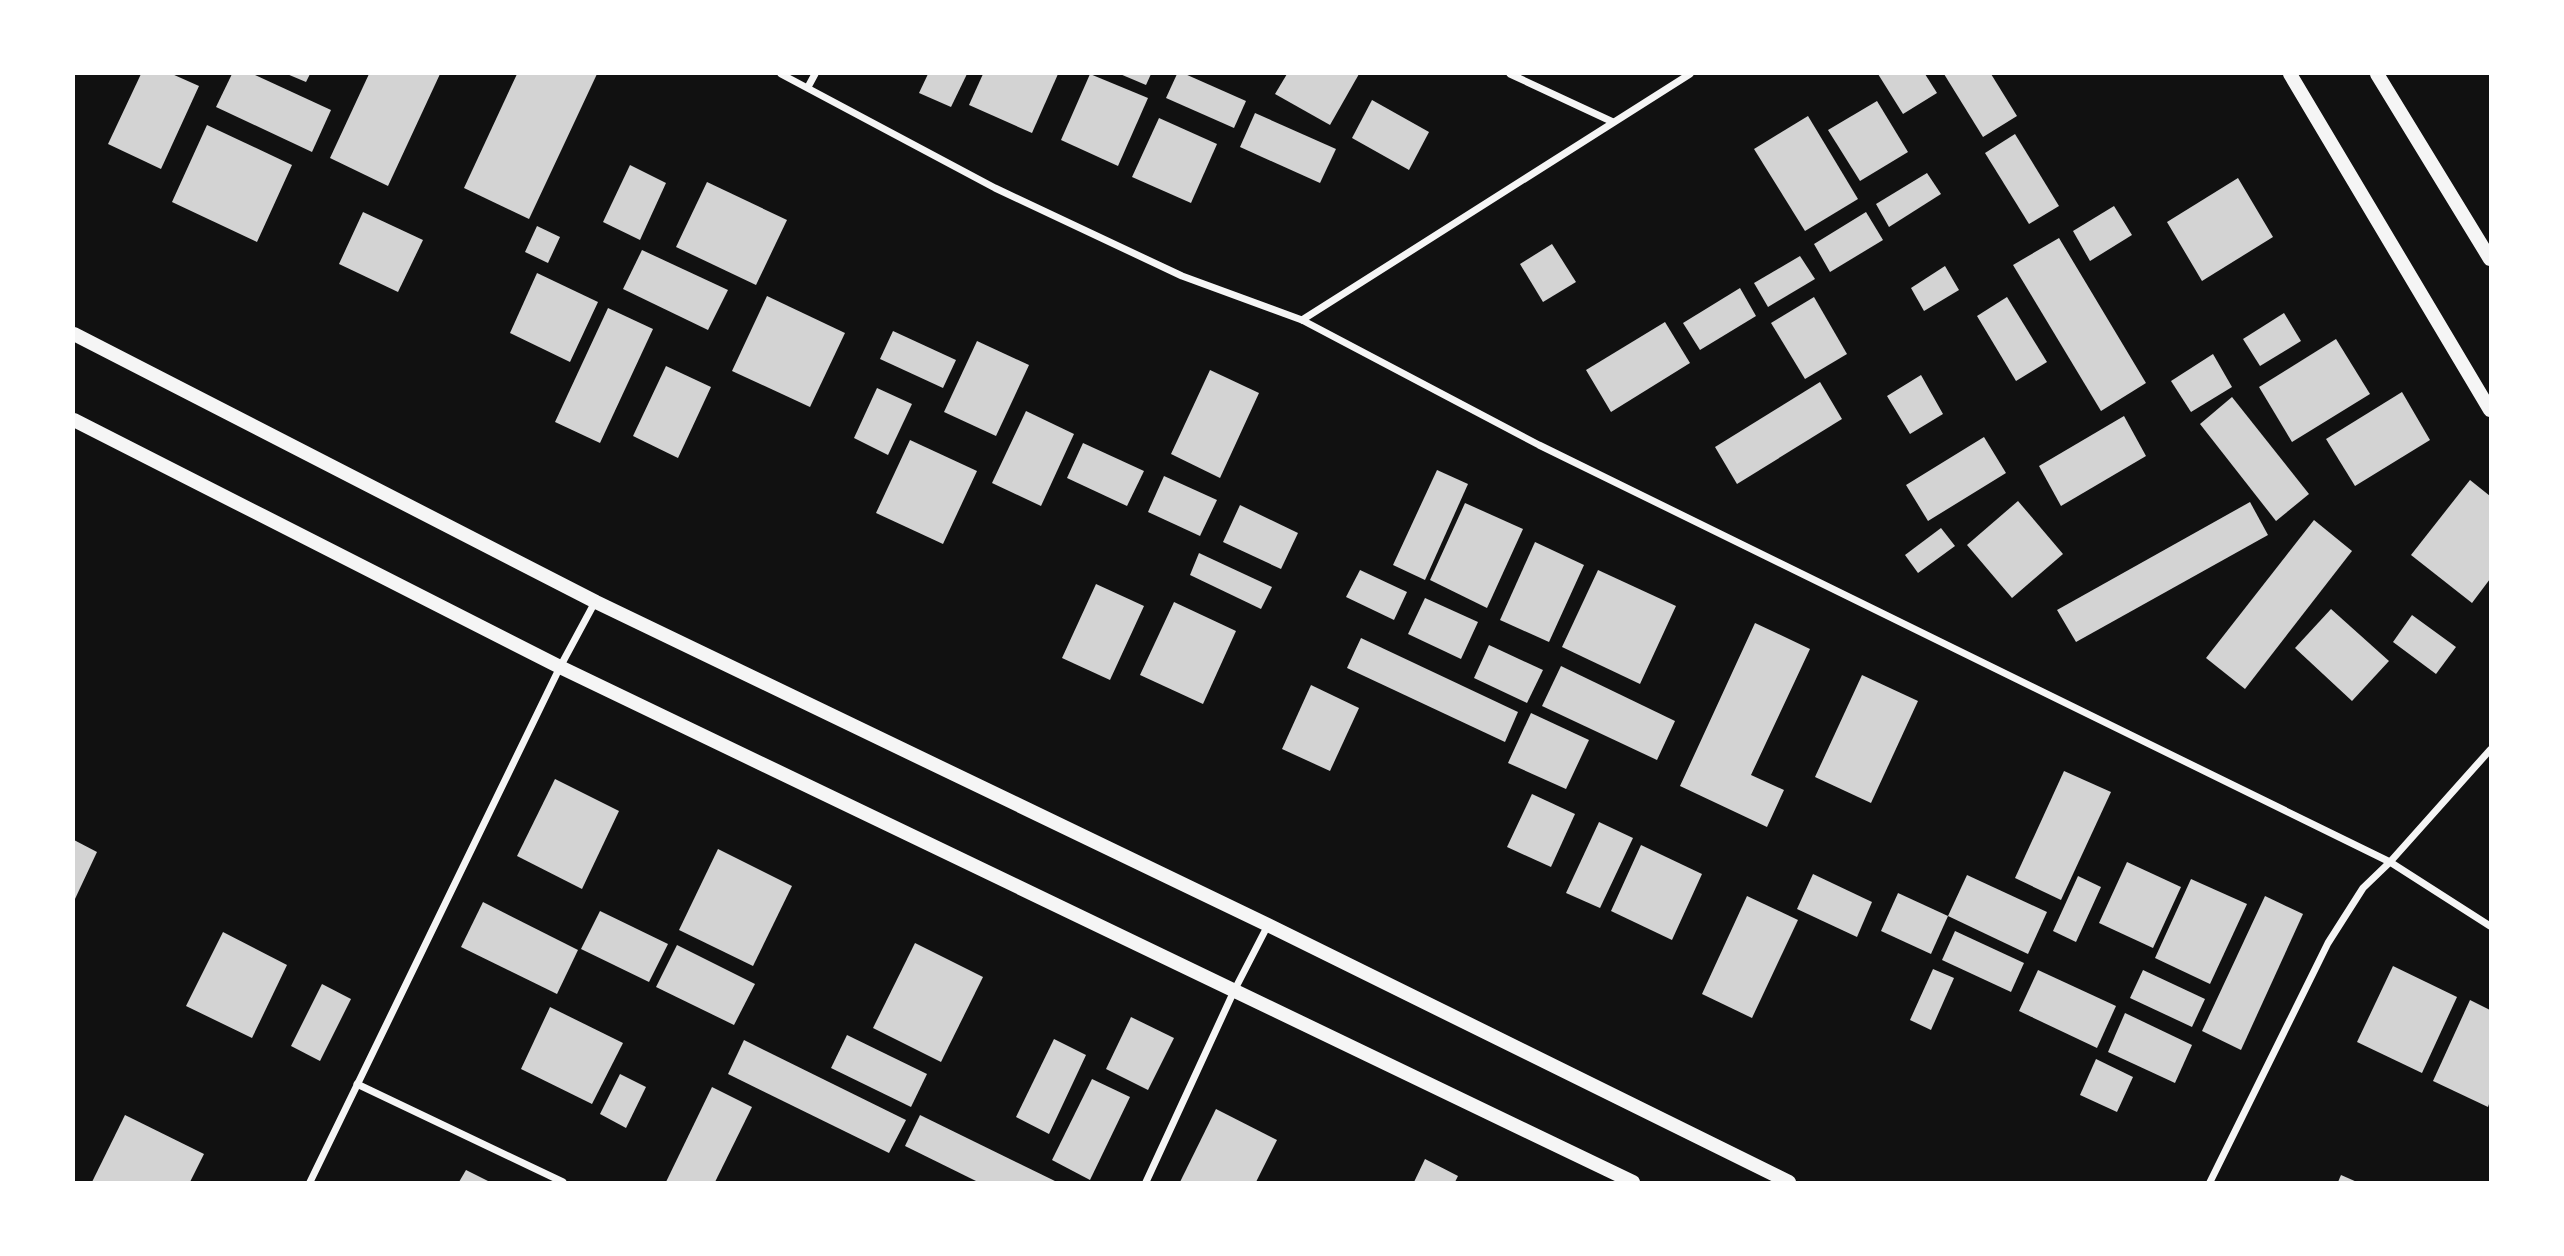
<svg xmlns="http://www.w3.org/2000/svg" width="2564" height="1256" font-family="Lato,sans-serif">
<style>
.building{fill:#d3d3d3}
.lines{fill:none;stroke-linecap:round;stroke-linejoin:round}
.minor{stroke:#f5f5f5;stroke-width:7}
.secondary{stroke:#f5f5f5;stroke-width:14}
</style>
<rect width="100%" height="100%" fill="#111"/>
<g class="building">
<path d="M 141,74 L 172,74 L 199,86 L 161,169 L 108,144 Z"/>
<path d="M 232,74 L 253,74 L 331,110 L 312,152 L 216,107 Z"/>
<path d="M 287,74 L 310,74 L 306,82 Z"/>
<path d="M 369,74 L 440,74 L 388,186 L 330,158 Z"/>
<path d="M 517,74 L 597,74 L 529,219 L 464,188 Z"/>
<path d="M 928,74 L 967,74 L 951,107 L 919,93 Z"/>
<path d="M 983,74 L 1058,74 L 1032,133 L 969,105 Z"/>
<path d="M 1090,74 L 1148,98 L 1118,166 L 1061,140 Z"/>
<path d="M 1120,74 L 1151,74 L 1146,85 Z"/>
<path d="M 1177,74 L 1185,74 L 1246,101 L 1234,128 L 1166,98 Z"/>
<path d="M 1287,74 L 1359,74 L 1330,125 L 1275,94 Z"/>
<path d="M 1878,74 L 1925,74 L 1937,93 L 1903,114 Z"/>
<path d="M 1944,74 L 1991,74 L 2017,116 L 1983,137 Z"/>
<path d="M 1372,100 L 1429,132 L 1409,170 L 1352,138 Z"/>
<path d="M 1877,101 L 1908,152 L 1860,181 L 1828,130 Z"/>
<path d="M 1255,113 L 1336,149 L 1320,183 L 1240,147 Z"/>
<path d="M 1808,116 L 1858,199 L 1805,231 L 1754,149 Z"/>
<path d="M 1159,118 L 1217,144 L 1191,203 L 1132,177 Z"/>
<path d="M 207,125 L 292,165 L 257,242 L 172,202 Z"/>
<path d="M 2015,134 L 2059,206 L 2029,224 L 1985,153 Z"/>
<path d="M 630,165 L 666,183 L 640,240 L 603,222 Z"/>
<path d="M 1927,173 L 1941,194 L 1889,227 L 1876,204 Z"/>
<path d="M 2238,178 L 2273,237 L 2202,281 L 2167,222 Z"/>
<path d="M 707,182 L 787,220 L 756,285 L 676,247 Z"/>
<path d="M 2114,206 L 2132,235 L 2090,261 L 2073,231 Z"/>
<path d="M 363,212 L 423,240 L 398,292 L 339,264 Z"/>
<path d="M 1866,212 L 1883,240 L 1830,272 L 1814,244 Z"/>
<path d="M 537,226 L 560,237 L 548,263 L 525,252 Z"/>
<path d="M 2059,238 L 2146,383 L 2101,411 L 2013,265 Z"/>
<path d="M 1552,244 L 1576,282 L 1543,302 L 1520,264 Z"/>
<path d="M 642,250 L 728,290 L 708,330 L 623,289 Z"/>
<path d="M 1800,256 L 1815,279 L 1768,307 L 1754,283 Z"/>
<path d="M 1945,266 L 1959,290 L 1924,311 L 1911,288 Z"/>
<path d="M 537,273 L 598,302 L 570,362 L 510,333 Z"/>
<path d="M 1740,288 L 1756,316 L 1700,350 L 1683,323 Z"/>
<path d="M 767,296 L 845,333 L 810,407 L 732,371 Z"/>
<path d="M 1814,297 L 1847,354 L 1805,379 L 1771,323 Z"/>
<path d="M 2007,297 L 2047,362 L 2016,381 L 1977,316 Z"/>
<path d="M 608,308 L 653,329 L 600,443 L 555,422 Z"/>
<path d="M 2284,313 L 2301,341 L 2260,366 L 2243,339 Z"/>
<path d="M 1665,322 L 1690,363 L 1611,412 L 1586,370 Z"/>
<path d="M 893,331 L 956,360 L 943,388 L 880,359 Z"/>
<path d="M 2336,339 L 2370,394 L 2292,442 L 2259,387 Z"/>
<path d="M 977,341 L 1029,365 L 996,436 L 944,412 Z"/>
<path d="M 2213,354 L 2232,387 L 2191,412 L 2171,381 Z"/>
<path d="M 666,366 L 711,387 L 678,458 L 633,436 Z"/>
<path d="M 1210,370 L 1259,393 L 1220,478 L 1171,454 Z"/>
<path d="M 1921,375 L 1943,414 L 1910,434 L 1887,396 Z"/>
<path d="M 1820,382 L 1842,419 L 1737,484 L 1715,447 Z"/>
<path d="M 877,388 L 912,404 L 888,455 L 854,438 Z"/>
<path d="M 2402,392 L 2430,440 L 2355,486 L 2326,439 Z"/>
<path d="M 2232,397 L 2309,494 L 2276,521 L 2200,424 Z"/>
<path d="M 1026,411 L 1074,434 L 1041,506 L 992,483 Z"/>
<path d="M 2124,416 L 2146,456 L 2061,506 L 2039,466 Z"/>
<path d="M 1984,437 L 2006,473 L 1928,521 L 1906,485 Z"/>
<path d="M 910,440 L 977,471 L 943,544 L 876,513 Z"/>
<path d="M 1083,443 L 1144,471 L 1127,506 L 1067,478 Z"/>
<path d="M 1437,470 L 1468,484 L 1425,580 L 1393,565 Z"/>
<path d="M 1164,476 L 1217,500 L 1200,536 L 1148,512 Z"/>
<path d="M 2470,480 L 2490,496 L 2490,579 L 2472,603 L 2411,555 Z"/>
<path d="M 2018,501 L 2063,554 L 2012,598 L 1967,545 Z"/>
<path d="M 2250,502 L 2268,535 L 2076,642 L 2057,610 Z"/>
<path d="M 1465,503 L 1523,529 L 1487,608 L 1430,580 Z"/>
<path d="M 1240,505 L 1298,533 L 1281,569 L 1223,542 Z"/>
<path d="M 2314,520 L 2352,551 L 2245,689 L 2206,658 Z"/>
<path d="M 1941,528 L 1955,546 L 1918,573 L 1905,555 Z"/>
<path d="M 1535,542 L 1584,565 L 1549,642 L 1500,620 Z"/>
<path d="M 1199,553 L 1272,587 L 1261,609 L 1190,575 Z"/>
<path d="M 1360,570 L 1407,592 L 1394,620 L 1346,597 Z"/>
<path d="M 1598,570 L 1676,606 L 1640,684 L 1562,647 Z"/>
<path d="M 1096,584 L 1144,606 L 1110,680 L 1062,658 Z"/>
<path d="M 1425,598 L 1478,622 L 1461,659 L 1408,634 Z"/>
<path d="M 1174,602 L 1236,631 L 1203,704 L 1140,675 Z"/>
<path d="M 2331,609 L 2389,661 L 2352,701 L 2295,648 Z"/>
<path d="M 2412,615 L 2456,647 L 2436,674 L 2393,642 Z"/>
<path d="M 1755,623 L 1810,649 L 1751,775 L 1784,790 L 1767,827 L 1680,786 Z"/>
<path d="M 1361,638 L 1518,712 L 1505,742 L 1347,668 Z"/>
<path d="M 1489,645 L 1543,670 L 1527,703 L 1474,678 Z"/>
<path d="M 1561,666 L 1675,721 L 1657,760 L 1542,706 Z"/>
<path d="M 1862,675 L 1918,701 L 1871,803 L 1815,777 Z"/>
<path d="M 1311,685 L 1359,708 L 1330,771 L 1282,749 Z"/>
<path d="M 1531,713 L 1589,740 L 1566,789 L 1508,763 Z"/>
<path d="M 2064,771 L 2111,792 L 2061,900 L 2015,878 Z"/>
<path d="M 555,779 L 619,811 L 582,889 L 517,856 Z"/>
<path d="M 1532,794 L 1575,814 L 1551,867 L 1507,847 Z"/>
<path d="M 1599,822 L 1633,838 L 1600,908 L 1566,893 Z"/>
<path d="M 74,840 L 97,852 L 74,901 Z"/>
<path d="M 1641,845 L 1702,874 L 1672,940 L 1611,911 Z"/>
<path d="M 718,849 L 792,886 L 753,966 L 679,930 Z"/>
<path d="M 2127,862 L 2181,887 L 2153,948 L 2099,923 Z"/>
<path d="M 1813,874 L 1872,902 L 1857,937 L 1797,909 Z"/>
<path d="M 1967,875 L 2047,912 L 2028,954 L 1948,916 Z"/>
<path d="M 2078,876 L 2101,887 L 2076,942 L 2053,931 Z"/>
<path d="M 2191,879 L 2247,904 L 2210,984 L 2155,958 Z"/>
<path d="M 1898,893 L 1948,916 L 1931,954 L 1881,931 Z"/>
<path d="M 1747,896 L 1798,920 L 1752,1018 L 1702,994 Z"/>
<path d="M 2265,896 L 2303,914 L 2241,1050 L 2202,1031 Z"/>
<path d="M 483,902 L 578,950 L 557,994 L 461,947 Z"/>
<path d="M 600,911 L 668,944 L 649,982 L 581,949 Z"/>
<path d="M 1955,931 L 2024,963 L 2011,992 L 1942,960 Z"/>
<path d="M 223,932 L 287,965 L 252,1038 L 186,1006 Z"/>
<path d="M 915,943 L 983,977 L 941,1062 L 873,1028 Z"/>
<path d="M 677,945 L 755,984 L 734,1025 L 656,987 Z"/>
<path d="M 2393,966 L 2457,997 L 2422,1073 L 2357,1042 Z"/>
<path d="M 1933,969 L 1954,978 L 1931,1030 L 1910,1020 Z"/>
<path d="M 2038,970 L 2116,1006 L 2097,1048 L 2019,1011 Z"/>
<path d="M 2143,970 L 2205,999 L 2192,1027 L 2130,998 Z"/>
<path d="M 322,984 L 351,999 L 320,1061 L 291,1046 Z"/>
<path d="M 2470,1000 L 2490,1010 L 2490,1101 L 2488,1107 L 2433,1081 Z"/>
<path d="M 550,1007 L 623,1043 L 592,1104 L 521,1069 Z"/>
<path d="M 2125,1013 L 2192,1045 L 2175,1083 L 2108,1052 Z"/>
<path d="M 1131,1017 L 1174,1038 L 1148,1090 L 1106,1069 Z"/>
<path d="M 847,1035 L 927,1074 L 911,1107 L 831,1068 Z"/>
<path d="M 1054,1039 L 1086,1055 L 1049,1134 L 1016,1117 Z"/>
<path d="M 744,1040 L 906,1120 L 889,1153 L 728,1074 Z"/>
<path d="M 2096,1059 L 2133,1077 L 2117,1112 L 2080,1095 Z"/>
<path d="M 620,1074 L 646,1087 L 626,1128 L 600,1114 Z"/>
<path d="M 1092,1079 L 1130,1097 L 1090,1180 L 1052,1160 Z"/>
<path d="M 712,1087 L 752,1107 L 715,1182 L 666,1182 Z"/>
<path d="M 1216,1109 L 1277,1140 L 1256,1182 L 1180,1182 Z"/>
<path d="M 125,1115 L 204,1154 L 190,1182 L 92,1182 Z"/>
<path d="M 920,1115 L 1057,1182 L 978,1182 L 905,1146 Z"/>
<path d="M 1425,1159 L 1458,1176 L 1455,1182 L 1414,1182 Z"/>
<path d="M 466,1170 L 490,1182 L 459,1182 Z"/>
<path d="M 2341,1175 L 2357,1182 L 2338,1182 Z"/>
</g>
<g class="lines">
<g class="minor">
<path d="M 781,74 L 995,188 L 1182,276 L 1302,320 L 1539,445 L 2390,862 L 2490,926"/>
<path d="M 1510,74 L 1613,122"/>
<path d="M 808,87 L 815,74"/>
<path d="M 1302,320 L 1690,74"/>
<path d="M 357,1084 L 563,1182"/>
<path d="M 310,1182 L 560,667 L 595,602"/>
<path d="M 1146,1182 L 1234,991 L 1268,925"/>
<path d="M 2210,1182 L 2328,943 L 2363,888 L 2390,862 L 2490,750"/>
</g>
<g class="secondary">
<path d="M 2290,74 L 2490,410"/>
<path d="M 2377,74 L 2490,259"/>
<path d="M 74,334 L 596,602 L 1268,925 L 1789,1182"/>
<path d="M 74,420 L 560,667 L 1633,1182"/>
</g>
</g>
<rect width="2564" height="1256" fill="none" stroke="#ffffff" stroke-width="150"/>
</svg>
